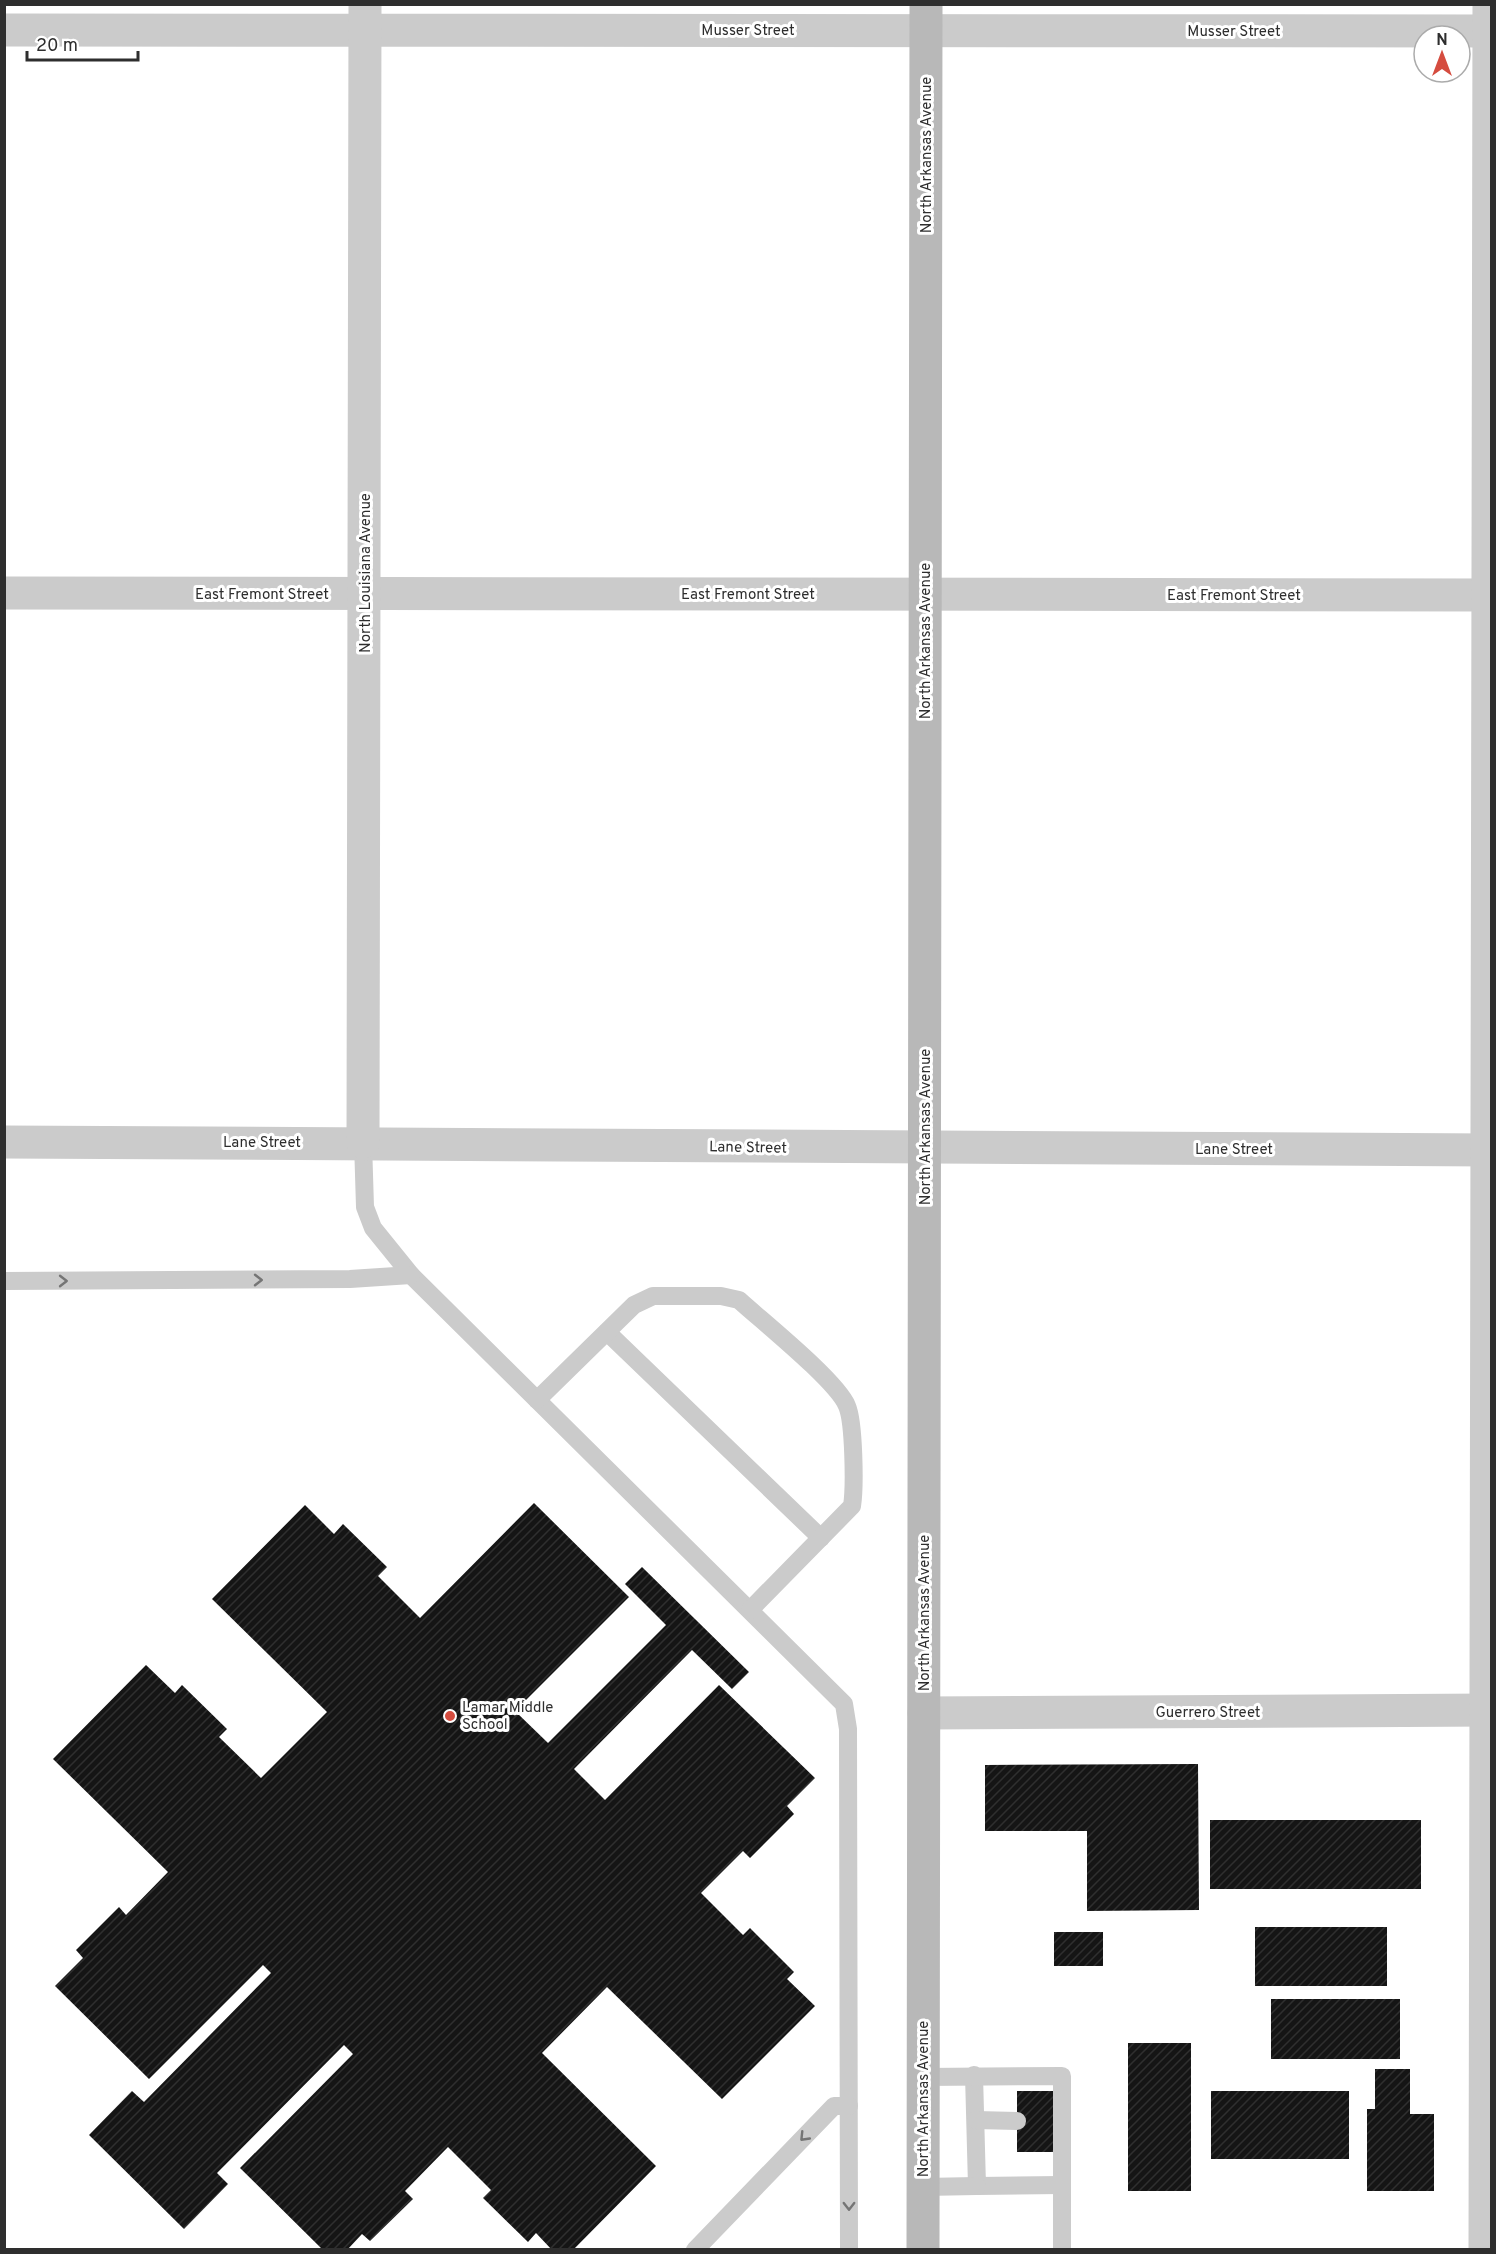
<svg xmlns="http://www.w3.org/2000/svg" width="1496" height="2254" font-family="Overpass,sans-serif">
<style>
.building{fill:url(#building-hatch)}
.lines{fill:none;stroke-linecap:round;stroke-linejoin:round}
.lane{stroke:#cbcbcb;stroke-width:18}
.street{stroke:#cbcbcb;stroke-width:33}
.secondary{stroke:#b8b8b8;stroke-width:33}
.oneway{stroke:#757575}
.poi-dot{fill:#d54c3f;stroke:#fff;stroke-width:2}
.labels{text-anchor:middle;stroke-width:6;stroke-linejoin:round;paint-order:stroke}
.street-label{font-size:15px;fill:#2e2e2e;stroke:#fff}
.poi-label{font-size:15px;fill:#2e2e2e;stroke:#fff;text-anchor:start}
</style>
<defs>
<pattern id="building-hatch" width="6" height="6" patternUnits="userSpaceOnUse" patternTransform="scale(1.5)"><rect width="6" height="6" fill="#151515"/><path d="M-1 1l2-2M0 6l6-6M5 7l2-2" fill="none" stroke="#2f2f2f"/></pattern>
</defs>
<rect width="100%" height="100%" fill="#fff"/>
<g class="building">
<path d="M 534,1503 L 629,1597 L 515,1711 L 548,1743 L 666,1625 L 625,1584 L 642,1567 L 749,1672 L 732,1689 L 692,1650 L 574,1769 L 605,1800 L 719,1685 L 815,1778 L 787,1806 L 794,1814 L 750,1858 L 743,1851 L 701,1893 L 743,1935 L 750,1928 L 794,1972 L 787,1979 L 815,2006 L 722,2099 L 607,1987 L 542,2053 L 656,2166 L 573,2250 L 552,2250 L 536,2233 L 528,2242 L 483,2198 L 491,2190 L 448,2147 L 405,2191 L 413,2199 L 370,2241 L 362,2234 L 347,2250 L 323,2250 L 240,2168 L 353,2054 L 344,2045 L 217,2173 L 228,2184 L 184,2229 L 89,2135 L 132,2091 L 144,2102 L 271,1973 L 263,1965 L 149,2079 L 55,1986 L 83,1958 L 76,1950 L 119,1907 L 126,1915 L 168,1872 L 53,1759 L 146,1665 L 175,1693 L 182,1685 L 227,1729 L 219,1737 L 261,1778 L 327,1712 L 212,1599 L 305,1505 L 334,1534 L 343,1524 L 387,1567 L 378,1576 L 420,1618 Z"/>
<path d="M 1198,1764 L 1199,1910 L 1087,1911 L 1087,1831 L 985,1831 L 985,1765 Z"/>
<rect x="1210" y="1820" width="211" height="69"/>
<rect x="1255" y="1927" width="132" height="59"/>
<rect x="1054" y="1932" width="49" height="34"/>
<rect x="1271" y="1999" width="129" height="60"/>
<rect x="1128" y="2043" width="63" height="148"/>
<path d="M 1375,2069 L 1410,2069 L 1410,2114 L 1434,2114 L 1434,2191 L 1367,2191 L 1367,2109 L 1375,2109 Z"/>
<rect x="1017" y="2091" width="36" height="61"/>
<rect x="1211" y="2091" width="138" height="68"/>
</g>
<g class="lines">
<g class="lane">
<path d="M 363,1142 L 365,1207 L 373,1228 L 411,1275 L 844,1704 L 848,1729 L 849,2250"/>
<path d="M 4,1281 L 350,1279 L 411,1275"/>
<path d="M 607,1332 L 821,1538"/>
<path d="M 537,1400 L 634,1305 L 653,1296 L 721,1296 L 739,1300 C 762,1321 837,1381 847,1406 C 854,1422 855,1487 852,1506 L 750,1610"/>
<path d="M 974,2075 L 977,2186 L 1061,2185"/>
<path d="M 923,2077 L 1062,2076 L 1062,2250"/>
<path d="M 976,2120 L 1017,2121"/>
<path d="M 923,2187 L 977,2186"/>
<path d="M 695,2250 L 834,2106 L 849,2106"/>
</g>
<g class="street">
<path d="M 4,30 L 1492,31"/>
<path d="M 4,593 L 1492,595"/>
<path d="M 4,1142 L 1492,1150"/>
<path d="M 363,1142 L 365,4"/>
<path d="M 924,1713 L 1492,1710"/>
<path d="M 1485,2250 L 1489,4"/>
</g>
<path class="secondary" d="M 923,2250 L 926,4"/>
</g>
<defs><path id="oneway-chevron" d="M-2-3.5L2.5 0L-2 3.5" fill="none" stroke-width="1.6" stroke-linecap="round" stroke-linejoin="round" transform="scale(1.5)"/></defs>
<g class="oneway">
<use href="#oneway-chevron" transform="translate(258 1280)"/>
<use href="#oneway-chevron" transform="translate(63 1281)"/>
<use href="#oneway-chevron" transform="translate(804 2137) rotate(134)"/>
<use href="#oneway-chevron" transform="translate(849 2206) rotate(90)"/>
</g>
<circle class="poi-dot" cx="450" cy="1716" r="6"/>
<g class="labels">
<g class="street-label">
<text x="748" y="35">Musser Street</text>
<text x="1234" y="36">Musser Street</text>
<text transform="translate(926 155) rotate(-90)" y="5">North Arkansas Avenue</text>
<text transform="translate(365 573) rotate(-90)" y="5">North Louisiana Avenue</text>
<text x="262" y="599">East Fremont Street</text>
<text x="748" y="599">East Fremont Street</text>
<text x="1234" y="600">East Fremont Street</text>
<text transform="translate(925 641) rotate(-90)" y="5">North Arkansas Avenue</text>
<text transform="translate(925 1127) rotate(-90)" y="5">North Arkansas Avenue</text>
<text x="262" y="1147">Lane Street</text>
<text transform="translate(748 1147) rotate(1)" y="5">Lane Street</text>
<text x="1234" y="1154">Lane Street</text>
<text transform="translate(924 1613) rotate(-90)" y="5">North Arkansas Avenue</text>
<text x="1208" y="1717">Guerrero Street</text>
<text transform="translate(923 2099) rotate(-90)" y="5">North Arkansas Avenue</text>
</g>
<g class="poi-label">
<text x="462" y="1712">Lamar Middle<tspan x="462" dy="17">School</tspan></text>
</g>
</g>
<rect width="1496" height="2254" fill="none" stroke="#2e2e2e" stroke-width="12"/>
<g transform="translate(1442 54)"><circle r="28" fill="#ffffff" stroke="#ababab" stroke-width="1.5"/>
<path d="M0-4.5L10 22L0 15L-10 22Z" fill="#d54c3f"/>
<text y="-9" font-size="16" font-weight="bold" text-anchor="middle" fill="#2e2e2e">N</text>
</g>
<path d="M27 51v9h111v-9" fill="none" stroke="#2e2e2e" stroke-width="3"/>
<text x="36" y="51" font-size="18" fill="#2e2e2e" stroke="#ffffff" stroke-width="4.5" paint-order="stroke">20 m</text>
</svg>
